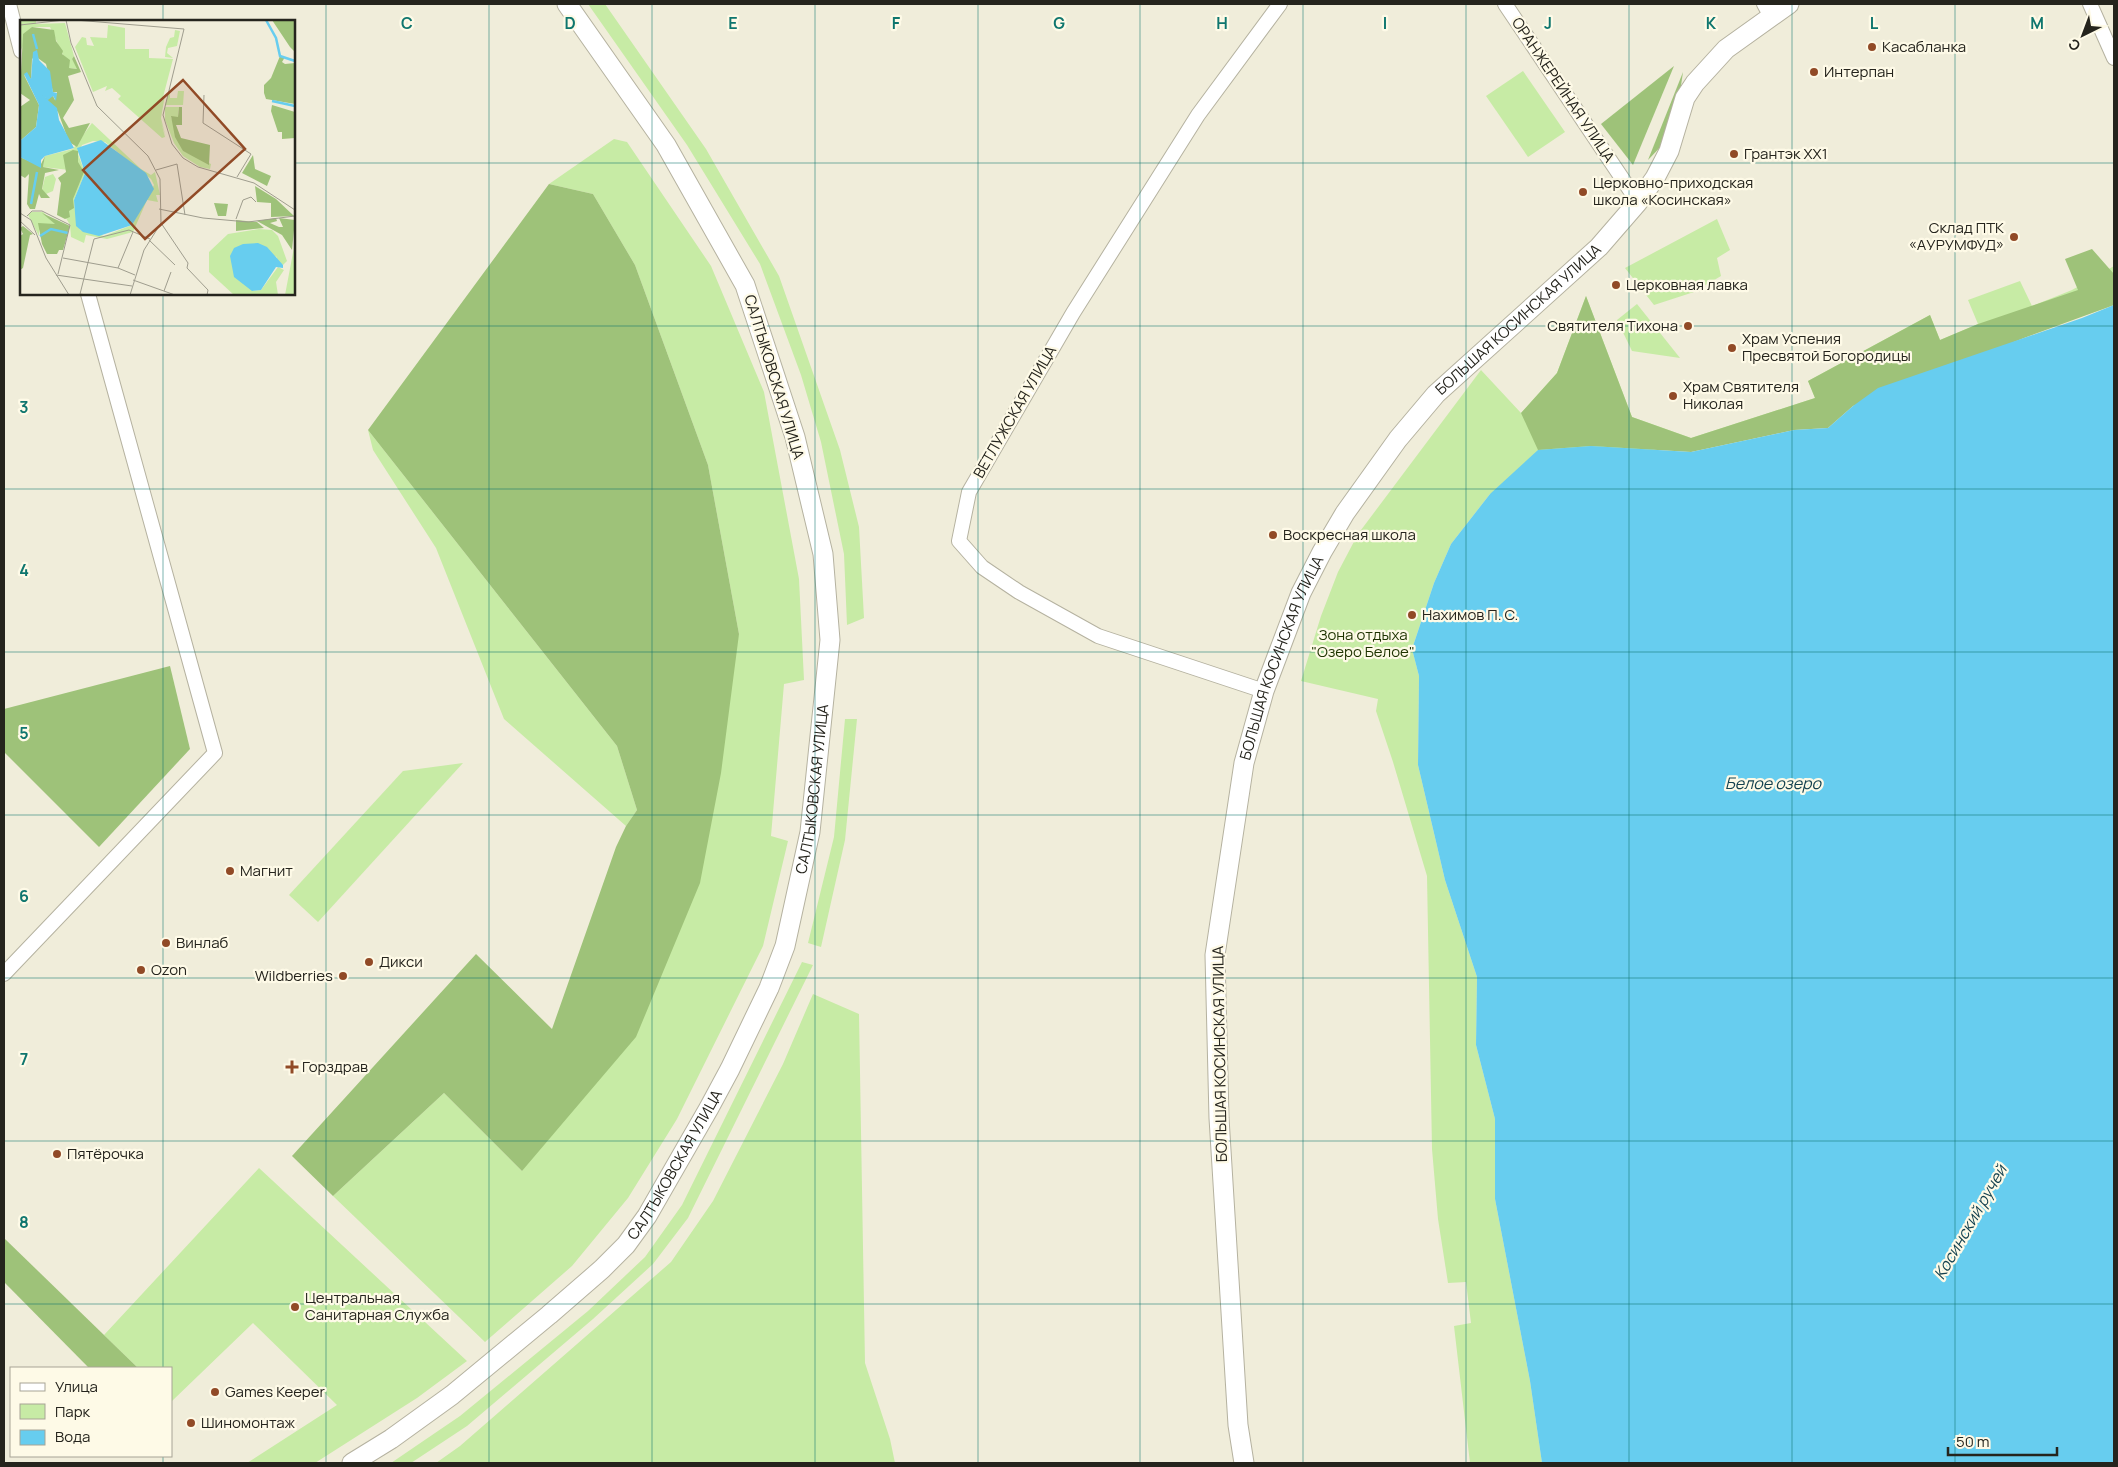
<svg xmlns="http://www.w3.org/2000/svg" width="2118" height="1467" font-family="Manrope,sans-serif">
<style>
.green{fill:#c7eba5}
.forest{fill:#9ec279}
.water{fill:#67cdef}
.lines{fill:none;stroke-linecap:round;stroke-linejoin:round}
.street-casing{stroke:#b5b2a0;stroke-width:16}
.secondary-casing{stroke:#b5b2a0;stroke-width:21}
.street{stroke:#fff;stroke-width:14}
.secondary{stroke:#fff;stroke-width:19}
.grid{fill:none;stroke:#0f766e;stroke-width:1;stroke-opacity:0.55}
.poi-dot{fill:#914a26;stroke:#fefae7;stroke-width:2}
.labels{text-anchor:middle;stroke-width:4.5;stroke-linejoin:round;paint-order:stroke}
.poi-label{font-size:15px;fill:#25241d;stroke:#fefae7;text-anchor:start}
.street-label{font-size:15px;fill:#25241d;stroke:#fefae7}
.park-label{font-size:15px;fill:#1e3300;stroke:#fefae7}
.water-label{font-size:16px;font-style:italic;fill:#13414f;stroke:#fefae7}
.inset-river{fill:none;stroke:#67cdef;stroke-width:2.5}
.inset-road{fill:none;stroke:#9f9d8e;stroke-width:1}
.view{fill:#914a26;fill-opacity:0.15;stroke:#914a26;stroke-width:2.5}
.inset-edge{fill:none;stroke:#25241d;stroke-width:2.5}
.grid-label{font-size:16px;text-anchor:middle;font-weight:bold;fill:#0f766e;stroke:#fefae7;stroke-width:4.5;stroke-linejoin:round;paint-order:stroke}
</style>
<rect width="100%" height="100%" fill="#f0edda"/>
<g class="green">
<path d="M 588,4 L 605,4 L 706,149 L 779,276 L 840,450 L 859,527 L 864,618 L 847,625 L 844,554 L 821,442 L 801,375 L 760,264 L 687,145 Z"/>
<path d="M 1523,71 L 1565,132 L 1528,157 L 1486,96 Z"/>
<path d="M 614,139 L 627,142 L 711,266 L 764,392 L 799,579 L 804,680 L 784,684 L 771,836 L 788,841 L 763,946 L 677,1119 L 628,1198 L 572,1266 L 485,1342 L 333,1196 L 444,1093 L 522,1171 L 739,634 L 708,465 L 635,265 L 593,194 L 549,184 Z"/>
<path d="M 1717,219 L 1730,250 L 1717,258 L 1721,276 L 1694,292 L 1654,305 L 1625,268 Z"/>
<path d="M 2114,266 L 2114,305 L 1878,388 L 1490,494 L 1451,544 L 1434,583 L 1412,649 L 1419,676 L 1418,765 L 1445,880 L 1477,977 L 1476,1045 L 1495,1119 L 1495,1199 L 1530,1381 L 1542,1463 L 1470,1463 L 1454,1326 L 1471,1323 L 1466,1282 L 1448,1283 L 1438,1219 L 1432,1149 L 1427,876 L 1393,762 L 1376,711 L 1378,699 L 1301,681 L 1321,616 L 1338,572 L 1358,534 L 1481,370 L 1521,413 L 1557,373 L 1586,296 L 1632,417 L 1691,438 L 1815,398 L 1808,381 L 1930,315 L 1940,340 L 1978,324 L 1968,300 L 2020,281 L 2032,306 L 2072,290 Z"/>
<path d="M 1637,304 L 1680,358 L 1632,351 L 1617,320 Z"/>
<path d="M 368,430 L 617,746 L 637,810 L 626,826 L 504,719 L 436,548 L 373,450 Z"/>
<path d="M 845,719 L 857,719 L 845,840 L 821,947 L 808,943 L 834,837 Z"/>
<path d="M 463,763 L 318,922 L 289,895 L 403,771 Z"/>
<path d="M 802,962 L 813,965 L 688,1218 L 653,1264 L 593,1319 L 467,1426 L 411,1463 L 391,1463 L 460,1416 L 588,1311 L 645,1257 L 682,1205 Z"/>
<path d="M 813,994 L 859,1014 L 865,1363 L 890,1439 L 895,1463 L 436,1463 L 460,1446 L 671,1262 L 713,1201 L 783,1064 Z"/>
<path d="M 259,1168 L 467,1361 L 417,1398 L 315,1463 L 247,1463 L 337,1405 L 253,1323 L 172,1401 L 171,1368 L 138,1368 L 104,1335 Z"/>
</g>
<g class="forest">
<path d="M 1674,66 L 1633,165 L 1601,124 Z"/>
<path d="M 1683,72 L 1679,99 L 1667,140 L 1648,160 Z"/>
<path d="M 549,184 L 593,194 L 635,265 L 708,465 L 739,634 L 721,773 L 700,883 L 636,1037 L 522,1171 L 444,1093 L 333,1196 L 292,1156 L 476,954 L 552,1029 L 616,847 L 626,826 L 637,810 L 617,746 L 368,430 Z"/>
<path d="M 2092,249 L 2114,274 L 2114,305 L 2024,338 L 1853,406 L 1828,428 L 1794,430 L 1691,452 L 1591,446 L 1538,450 L 1521,413 L 1557,373 L 1586,296 L 1632,417 L 1691,438 L 1815,398 L 1808,381 L 1930,315 L 1940,340 L 1978,324 L 2078,290 L 2065,259 Z"/>
<path d="M 170,666 L 190,749 L 99,847 L 4,752 L 4,709 Z"/>
<path d="M 4,1238 L 138,1368 L 89,1368 L 4,1282 Z"/>
</g>
<path class="water" d="M 2114,305 L 2114,1463 L 1542,1463 L 1530,1381 L 1495,1199 L 1495,1119 L 1476,1045 L 1477,977 L 1445,880 L 1418,765 L 1419,676 L 1412,649 L 1434,583 L 1451,544 L 1490,494 L 1538,450 L 1591,446 L 1691,452 L 1794,430 L 1828,428 L 1853,406 L 1878,388 L 2082,318 Z"/>
<g class="lines">
<defs>
<g id="street">
<path d="M 9,4 L 21,51"/>
<path d="M 1505,4 L 1638,202"/>
<path d="M 1764,4 L 1770,15"/>
<path d="M 2090,4 L 2114,58"/>
<path d="M 1264,691 L 1098,636 L 1019,592 L 982,567 L 959,541 L 969,492 L 1073,313 L 1198,115 L 1280,4"/>
<path d="M 4,974 L 215,753 L 88,294"/>
</g>
<g id="secondary">
<path id="s1" d="M 352,1463 L 391,1439 L 452,1395 L 549,1315 L 602,1269 L 626,1245 L 647,1216 L 709,1108 L 730,1069 L 769,988 L 785,946 L 810,832 L 830,640 L 823,554 L 795,437 L 745,285 L 666,145 L 567,4"/>
<path id="s2" d="M 1244,1463 L 1238,1425 L 1219,1118 L 1215,955 L 1244,763 L 1264,691 L 1301,593 L 1322,552 L 1345,513 L 1398,439 L 1436,394 L 1599,247 L 1638,202 L 1655,178 L 1669,151 L 1685,98 L 1695,83 L 1726,49 L 1789,4"/>
</g>
</defs>
<use href="#street" class="street-casing"/>
<use href="#secondary" class="secondary-casing"/>
<use href="#street" class="street"/>
<use href="#secondary" class="secondary"/>
</g>
<path class="grid" d="M 163,4 L 163,21M 326,4 L 326,1463M 489,4 L 489,1463M 652,4 L 652,1463M 815,4 L 815,1463M 978,4 L 978,1463M 1140,4 L 1140,1463M 1303,4 L 1303,1463M 1466,4 L 1466,1463M 1629,4 L 1629,1463M 1792,4 L 1792,1463M 1955,4 L 1955,1463M 4,163 L 21,163M 294,163 L 2114,163M 163,294 L 163,1368M 4,326 L 2114,326M 4,489 L 2114,489M 4,652 L 2114,652M 4,815 L 2114,815M 4,978 L 2114,978M 4,1141 L 2114,1141M 4,1304 L 2114,1304M 163,1456 L 163,1463"/>
<g class="poi-dot">
<circle cx="1872" cy="47" r="5"/>
<circle cx="1814" cy="72" r="5"/>
<circle cx="1734" cy="154" r="5"/>
<circle cx="1583" cy="192" r="5"/>
<circle cx="2014" cy="237" r="5"/>
<circle cx="1616" cy="285" r="5"/>
<circle cx="1688" cy="326" r="5"/>
<circle cx="1732" cy="348" r="5"/>
<circle cx="1673" cy="396" r="5"/>
<circle cx="1273" cy="535" r="5"/>
<circle cx="1412" cy="615" r="5"/>
<circle cx="230" cy="871" r="5"/>
<circle cx="166" cy="943" r="5"/>
<circle cx="369" cy="962" r="5"/>
<circle cx="141" cy="970" r="5"/>
<circle cx="343" cy="976" r="5"/>
<path d="M289.5 1059.5h5v5h5v5h-5v5h-5v-5h-5v-5h5z"/>
<circle cx="57" cy="1154" r="5"/>
<circle cx="295" cy="1307" r="5"/>
<circle cx="215" cy="1392" r="5"/>
<circle cx="191" cy="1423" r="5"/>
</g>
<g class="labels">
<g class="poi-label">
<text x="1882" y="52">Касабланка</text>
<text x="1824" y="77">Интерпан</text>
<text x="1744" y="159">Грантэк ХХ1</text>
<text x="1593" y="188">Церковно-приходская<tspan x="1593" dy="17">школа «Косинская»</tspan></text>
<text x="2004" y="233" text-anchor="end">Склад ПТК<tspan x="2004" dy="17">«АУРУМФУД»</tspan></text>
<text x="1626" y="290">Церковная лавка</text>
<text x="1678" y="331" text-anchor="end">Святителя Тихона</text>
<text x="1742" y="344">Храм Успения<tspan x="1742" dy="17">Пресвятой Богородицы</tspan></text>
<text x="1683" y="392">Храм Святителя<tspan x="1683" dy="17">Николая</tspan></text>
<text x="1283" y="540">Воскресная школа</text>
<text x="1422" y="620">Нахимов П. С.</text>
<text x="240" y="876">Магнит</text>
<text x="176" y="948">Винлаб</text>
<text x="379" y="967">Дикси</text>
<text x="151" y="975">Ozon</text>
<text x="333" y="981" text-anchor="end">Wildberries</text>
<text x="302" y="1072">Горздрав</text>
<text x="67" y="1159">Пятёрочка</text>
<text x="305" y="1303">Центральная<tspan x="305" dy="17">Санитарная Служба</tspan></text>
<text x="225" y="1397">Games Keeper</text>
<text x="201" y="1428">Шиномонтаж</text>
</g>
<g class="street-label">
<text transform="translate(1563 90) rotate(56)" y="5">ОРАНЖЕРЕЙНАЯ УЛИЦА</text>
<text dy="5" stroke="none"><textPath href="#s2" startOffset="1235">БОЛЬШАЯ КОСИНСКАЯ УЛИЦА</textPath></text>
<text transform="translate(774 377) rotate(73)" y="5">САЛТЫКОВСКАЯ УЛИЦА</text>
<text transform="translate(1015 412) rotate(-60)" y="5">ВЕТЛУЖСКАЯ УЛИЦА</text>
<text dy="5" stroke="none"><textPath href="#s2" startOffset="815">БОЛЬШАЯ КОСИНСКАЯ УЛИЦА</textPath></text>
<text dy="5" stroke="none"><textPath href="#s1" startOffset="850">САЛТЫКОВСКАЯ УЛИЦА</textPath></text>
<text transform="translate(1220 1054) rotate(-91)" y="5">БОЛЬШАЯ КОСИНСКАЯ УЛИЦА</text>
<text dy="5" stroke="none"><textPath href="#s1" startOffset="445">САЛТЫКОВСКАЯ УЛИЦА</textPath></text>
</g>
<g class="park-label">
<text x="1363" y="640">Зона отдыха<tspan x="1363" dy="17">"Озеро Белое"</tspan></text>
</g>
<g class="water-label">
<text x="1773" y="789">Белое озеро</text>
<text transform="translate(1970 1222) rotate(-60)" y="6">Косинский ручей</text>
</g>
</g>
<g transform="translate(20 20)">
<rect width="275" height="275" fill="#f0edda"/>
<path d="M 0,0 L 16,0 L 16,4 L 45,3 L 54,36 L 52,39 L 58,49 L 49,48 L 30,7 L 12,7 L 1,30 L 0,47 ZM 88,5 L 105,8 L 105,29 L 129,29 L 129,38 L 153,39 L 142,81 L 145,75 L 141,98 L 146,118 L 141,101 L 145,117 L 142,118 L 98,79 L 101,76 L 92,68 L 85,71 L 87,66 L 73,72 L 55,27 L 62,17 L 66,18 L 67,25 L 74,26 L 70,17 L 87,18 ZM 155,10 L 160,11 L 157,26 L 148,28 L 147,33 L 153,38 L 145,37 L 146,27 L 150,18 L 154,17 ZM 150,68 L 150,78 L 157,78 L 158,71 L 164,71 L 163,85 L 145,85 ZM 145,87 L 159,87 L 158,97 L 151,97 L 163,131 L 191,144 L 190,149 L 180,147 L 163,136 L 154,123 L 145,100 ZM 72,103 L 121,149 L 131,155 L 135,152 L 140,175 L 136,175 L 138,182 L 127,180 L 113,212 L 87,219 L 66,215 L 64,223 L 51,217 L 50,205 L 43,193 L 49,150 L 23,147 L 25,136 L 53,129 ZM 73,121 L 85,122 L 131,159 L 134,165 L 112,205 L 84,216 L 60,210 L 55,191 L 54,180 L 65,153 L 58,134 L 62,125 ZM 33,154 L 36,159 L 33,171 L 26,174 L 22,170 L 25,157 ZM 11,192 L 23,192 L 36,204 L 19,210 L 19,216 L 8,195 ZM 239,209 L 252,210 L 258,216 L 267,241 L 263,245 L 258,242 L 256,236 L 232,271 L 241,270 L 258,247 L 264,250 L 256,262 L 258,275 L 214,275 L 189,252 L 189,232 L 208,214 ZM 275,222 L 275,275 L 265,275 Z" fill="#c7eba5" fill-rule="evenodd"/>
<path d="M 252,0 L 275,0 L 275,32 L 270,27 ZM 12,7 L 34,10 L 36,21 L 43,31 L 42,34 L 50,40 L 49,48 L 57,49 L 52,39 L 54,36 L 61,52 L 48,56 L 54,80 L 43,98 L 49,108 L 70,103 L 57,127 L 49,122 L 38,92 L 22,76 L 21,73 L 25,78 L 33,76 L 35,80 L 37,72 L 33,72 L 26,44 L 15,36 L 12,39 L 11,59 L 4,55 L 19,85 L 16,107 L 0,121 L 0,87 L 10,80 L 0,73 L 3,14 ZM 260,36 L 265,37 L 262,42 L 265,44 L 275,43 L 275,84 L 246,79 L 244,73 L 244,65 L 251,58 ZM 252,85 L 275,92 L 275,118 L 262,119 L 262,112 L 258,112 L 251,91 ZM 159,87 L 162,87 L 162,105 L 156,105 L 161,118 L 190,125 L 189,145 L 163,131 L 155,117 L 151,96 L 158,97 ZM 53,130 L 58,131 L 58,142 L 64,152 L 53,179 L 54,188 L 49,191 L 50,197 L 45,199 L 37,195 L 41,163 L 38,158 L 46,152 L 43,135 ZM 233,135 L 235,149 L 251,156 L 247,166 L 222,153 ZM 25,136 L 23,147 L 39,150 L 25,153 L 22,169 L 30,178 L 21,178 L 19,174 L 15,189 L 10,189 L 7,184 L 9,154 L 5,158 L 0,155 L 0,137 L 20,146 ZM 235,166 L 256,179 L 274,196 L 251,197 L 251,183 L 237,182 ZM 194,183 L 208,184 L 206,196 L 198,196 ZM 22,193 L 50,206 L 43,230 L 39,230 L 37,234 L 27,234 L 22,224 L 18,203 L 35,204 ZM 256,198 L 257,201 L 250,203 L 259,207 L 263,207 L 259,198 L 275,200 L 272,230 L 262,215 L 237,201 ZM 216,200 L 237,202 L 244,208 L 216,211 ZM 3,206 L 13,214 L 10,215 L 3,248 L 0,250 L 0,216 L 3,214 L 0,208 Z" fill="#9ec279"/>
<path d="M 17,30 L 19,40 L 30,51 L 33,72 L 37,73 L 36,81 L 33,76 L 28,80 L 21,74 L 37,88 L 39,100 L 54,128 L 25,136 L 21,140 L 21,148 L 0,137 L 0,121 L 16,107 L 19,85 L 4,54 L 7,52 L 11,59 L 13,32 ZM 81,120 L 126,153 L 134,169 L 112,205 L 79,216 L 63,212 L 56,206 L 54,180 L 65,153 L 57,128 ZM 238,223 L 247,227 L 263,245 L 263,248 L 256,247 L 241,270 L 232,271 L 214,257 L 210,236 L 214,228 L 223,224 Z" fill="#67cdef"/>
<path class="inset-river" d="M 246,0 L 256,18 L 260,36 L 275,41M 13,14 L 17,29M 252,81 L 275,86M 11,184 L 17,152M 20,216 L 31,209 L 48,213"/>
<path class="inset-road" d="M 46,0 L 51,23 L 77,86 L 128,136 L 140,159 L 141,203 L 124,230 L 110,275M 55,0 L 164,9 L 143,95 L 152,124 L 163,138 L 178,147 L 234,163 L 275,190M 0,5 L 44,0M 184,75 L 183,103 L 231,134 L 217,157M 136,150 L 157,144 L 165,195M 139,189 L 183,198 L 228,202 L 275,196M 0,193 L 11,200 L 26,238 L 49,275M 7,196 L 12,191 L 22,191 L 50,205 L 38,254M 216,199 L 223,180 L 231,177 L 236,182M 0,201 L 15,215M 141,203 L 168,243 L 167,248 L 188,270 L 187,275M 129,220 L 155,245M 43,238 L 98,248 L 115,255M 98,248 L 113,212M 36,255 L 112,266M 113,260 L 155,275M 144,271 L 151,252M 66,275 L 60,274 L 74,219 L 109,210 L 130,219"/>
<path class="view" d="M 163,60 L 225,129 L 125,219 L 63,150 Z"/>
<rect width="275" height="275" class="inset-edge"/>
</g>
<g class="grid-label">
<text x="407" y="29">C</text>
<text x="570" y="29">D</text>
<text x="733" y="29">E</text>
<text x="896" y="29">F</text>
<text x="1059" y="29">G</text>
<text x="1222" y="29">H</text>
<text x="1385" y="29">I</text>
<text x="1548" y="29">J</text>
<text x="1711" y="29">K</text>
<text x="1874" y="29">L</text>
<text x="2037" y="29">M</text>
<text x="24" y="413">3</text>
<text x="24" y="576">4</text>
<text x="24" y="739">5</text>
<text x="24" y="902">6</text>
<text x="24" y="1065">7</text>
<text x="24" y="1228">8</text>
</g>
<rect width="2118" height="1467" fill="none" stroke="#25241d" stroke-width="10"/>
<rect x="10" y="1367" width="162" height="90" fill="#fefae7" stroke="#a7a496"/>
<rect x="20" y="1383" width="25" height="8" fill="#ffffff" stroke="#a7a496"/>
<text x="55" y="1392" font-size="15" fill="#25241d">Улица</text>
<rect x="20" y="1404" width="25" height="15" fill="#c7eba5" stroke="#a7a496"/>
<text x="55" y="1417" font-size="15" fill="#25241d">Парк</text>
<rect x="20" y="1430" width="25" height="15" fill="#67cdef" stroke="#a7a496"/>
<text x="55" y="1442" font-size="15" fill="#25241d">Вода</text>
<g transform="translate(2083 35) rotate(222)" stroke="#fefae7" stroke-width="4" paint-order="stroke">
<path d="M0-4L9 19L0 12L-9 19Z" fill="#25241d"/>
<text y="-8" font-size="14" font-weight="bold" text-anchor="middle" fill="#25241d">С</text>
</g>
<path d="M1948 1447v8h109v-8" fill="none" stroke="#25241d" stroke-width="2.5"/>
<text x="1956" y="1447" font-size="15" fill="#25241d" stroke="#fefae7" stroke-width="4" paint-order="stroke">50 m</text>
</svg>
